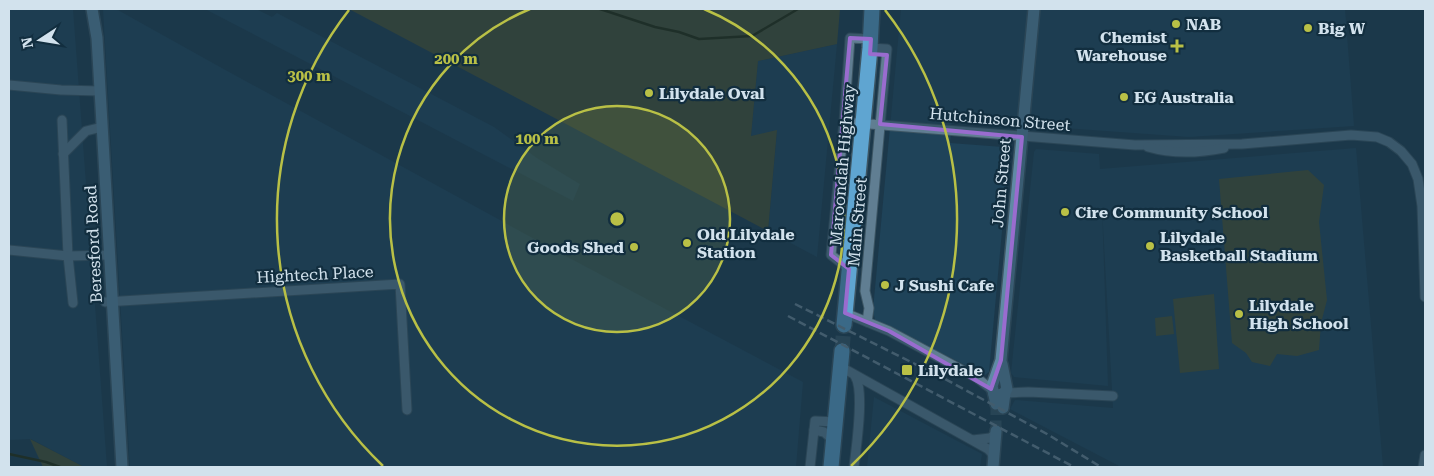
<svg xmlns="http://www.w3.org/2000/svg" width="1434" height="476" font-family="'Roboto Serif',serif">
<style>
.built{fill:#1f4359}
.green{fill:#4b4e2a}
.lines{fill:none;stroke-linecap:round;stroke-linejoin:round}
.stream{stroke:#232500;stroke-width:2.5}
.secondary-tunnel{stroke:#375262;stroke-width:11;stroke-dasharray:11 5.5;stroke-linecap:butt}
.highway-tunnel{stroke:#375262;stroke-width:15;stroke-dasharray:15 8;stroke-linecap:butt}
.street-casing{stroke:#3d5664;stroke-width:11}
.secondary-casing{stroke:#3d5664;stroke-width:14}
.highway-casing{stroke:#3d5664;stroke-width:18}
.street{stroke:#607e92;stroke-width:9}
.secondary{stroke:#608aa5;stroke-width:11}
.highway{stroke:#5fa5d1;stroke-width:15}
.rail{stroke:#728897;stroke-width:2.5;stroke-dasharray:8 4;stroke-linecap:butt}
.marked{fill:none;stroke:#996ccf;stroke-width:4;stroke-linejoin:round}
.ring{fill:none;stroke:#b9c046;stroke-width:2.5}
.poi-dot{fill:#b9c046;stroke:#122e3f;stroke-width:2}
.labels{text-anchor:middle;stroke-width:4.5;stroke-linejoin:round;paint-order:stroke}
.poi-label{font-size:16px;font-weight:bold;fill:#d2e2ed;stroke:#122e3f;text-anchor:start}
.street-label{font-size:16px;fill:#d2e2ed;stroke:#122e3f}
.centre{fill:#b9c046;stroke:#122e3f;stroke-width:2.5}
.ring-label{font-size:15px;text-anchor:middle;font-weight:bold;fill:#b9c046;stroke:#122e3f;stroke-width:4.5;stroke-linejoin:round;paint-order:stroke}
</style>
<rect width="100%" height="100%" fill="#1c384a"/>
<g class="built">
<path d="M 9,9 L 73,9 L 107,467 L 84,467 L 31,439 L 9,440 Z"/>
<path d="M 103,9 L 116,9 L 220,67 L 564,255 L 803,382 L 796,467 L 130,467 Z"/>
<path d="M 205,9 L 256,9 L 272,17 L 277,13 L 494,127 L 537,158 L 580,184 L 573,201 Z"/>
<path d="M 901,9 L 1345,9 L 1354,126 L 1189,137 L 952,120 L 950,143 L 1003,147 L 1009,155 L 989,372 L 985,375 L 875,320 L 873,310 Z"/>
<path d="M 837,44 L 817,257 L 768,231 L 777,131 L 751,136 L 758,61 Z"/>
<path d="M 1356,148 L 1383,467 L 1121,467 L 1010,409 L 1015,400 L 1113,408 L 1102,207 L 1108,386 L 1014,377 L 1011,373 L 1034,152 L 1036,149 L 1099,154 L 1100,169 Z"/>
<path d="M 874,397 L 982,454 L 980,467 L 867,467 Z"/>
</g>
<g class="green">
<path d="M 349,9 L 840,9 L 837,44 L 758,61 L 751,136 L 777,130 L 768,231 Z"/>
<path d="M 1308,170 L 1324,185 L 1319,222 L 1327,300 L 1321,323 L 1319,350 L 1297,356 L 1277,354 L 1270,366 L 1252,362 L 1246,353 L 1232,343 L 1219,179 Z"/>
<path d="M 1214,294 L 1219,369 L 1180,373 L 1173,299 Z"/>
<path d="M 1172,316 L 1174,334 L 1156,336 L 1155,318 Z"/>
<path d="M 30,439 L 84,467 L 43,467 Z"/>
</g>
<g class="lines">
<g class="stream">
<path d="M 600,9 L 655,27 L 679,32 L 699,39 L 752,36 L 798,9"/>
<path d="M 9,454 L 46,462 L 60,467"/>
</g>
<path class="secondary-tunnel" d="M 996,404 L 996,431"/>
<path class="highway-tunnel" d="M 842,351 L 844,325"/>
<defs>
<g id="street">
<path d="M 9,85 L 61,90 L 100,91"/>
<path d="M 62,120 L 68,256 L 73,303"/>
<path d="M 844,122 L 1135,145 L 1242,144 L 1351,135 L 1377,137 L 1389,142 L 1401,151 L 1412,164 L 1418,179 L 1422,206 L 1425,297"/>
<path d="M 1148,147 C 1172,154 1199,153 1224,148"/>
<path d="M 63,154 L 86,131 L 102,127"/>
<path d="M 9,250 L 68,256 L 110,255"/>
<path d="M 849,269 L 831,255 L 844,122 L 850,38 L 871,39"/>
<path d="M 105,302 L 400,284 L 407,410"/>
<path d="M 845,313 L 889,331 L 977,378 L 991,389"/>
<path d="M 867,322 L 869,308 L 865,291 L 887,49 L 870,48"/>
<path d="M 841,367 L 988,449 L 991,452 L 994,458"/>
<path d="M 1005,393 L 1028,392 L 1113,396"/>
<path d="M 814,430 L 824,432 L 834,441"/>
<path d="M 973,440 L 990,438 L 996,434"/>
<path d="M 810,467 L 815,421 L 836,422"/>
<path d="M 854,467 C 856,448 865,391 855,376"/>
<path d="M 1423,467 L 1425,455"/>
</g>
<g id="secondary">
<path d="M 92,9 L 97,38 L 122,467"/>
<path d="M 994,394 L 998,395 L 1003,394 L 1007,389 L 1002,364"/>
<path d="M 996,404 L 992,386 L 1001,360 L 1034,9"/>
<path d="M 1003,408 L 1005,393"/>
<path d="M 993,467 L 996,431"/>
</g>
<g id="highway">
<path d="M 844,325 L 870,48 L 872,9"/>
<path d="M 831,467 L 842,351"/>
</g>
</defs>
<use href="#street" class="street-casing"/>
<use href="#secondary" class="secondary-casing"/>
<use href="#highway" class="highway-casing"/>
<use href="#street" class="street"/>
<use href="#secondary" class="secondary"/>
<use href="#highway" class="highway"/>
<g class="rail">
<path d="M 795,304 L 945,379 L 1047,434 L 1101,467"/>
<path d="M 788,316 L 1074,467"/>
</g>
</g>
<path d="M0 0H1434V476H0ZM 850,38 L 871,39 L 870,54 L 887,55 L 880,124 L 1022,137 L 1001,360 L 991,389 L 889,331 L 845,313 L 849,269 L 831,255 Z" fill="#1c384a" fill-opacity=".55" fill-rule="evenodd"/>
<path class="marked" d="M 850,38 L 871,39 L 870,54 L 887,55 L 880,124 L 1022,137 L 1001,360 L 991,389 L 889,331 L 845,313 L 849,269 L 831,255 Z"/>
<circle cx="617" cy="219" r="113" fill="#b9c046" fill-opacity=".12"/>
<g class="ring">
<circle cx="617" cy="219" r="113"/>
<path d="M704 9A227 227 0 1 1 530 9"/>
<path d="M383 466A340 340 0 0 1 349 10M885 10A340 340 0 0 1 851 466"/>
</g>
<g class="poi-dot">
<circle cx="1176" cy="24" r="5"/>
<circle cx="1308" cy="28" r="5"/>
<path d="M1174.5 38.5h5v5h5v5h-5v5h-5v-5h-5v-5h5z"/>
<circle cx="649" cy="93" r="5"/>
<circle cx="1124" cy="97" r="5"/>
<circle cx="1065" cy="212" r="5"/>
<circle cx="687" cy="243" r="5"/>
<circle cx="1150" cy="246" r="5"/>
<circle cx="634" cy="247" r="5"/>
<circle cx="885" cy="285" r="5"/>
<circle cx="1239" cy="314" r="5"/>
<rect x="901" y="364" width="12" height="12" rx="2.5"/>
</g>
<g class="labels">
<g class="poi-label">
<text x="1186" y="30">NAB</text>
<text x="1318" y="34">Big W</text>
<text x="1167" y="43" text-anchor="end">Chemist<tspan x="1167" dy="18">Warehouse</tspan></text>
<text x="659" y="99">Lilydale Oval</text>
<text x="1134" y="103">EG Australia</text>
<text x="1075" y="218">Cire Community School</text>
<text x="697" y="240">Old Lilydale<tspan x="697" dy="18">Station</tspan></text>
<text x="1160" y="243">Lilydale<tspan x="1160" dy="18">Basketball Stadium</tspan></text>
<text x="624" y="253" text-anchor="end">Goods Shed</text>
<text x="895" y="291">J Sushi Cafe</text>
<text x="1249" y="311">Lilydale<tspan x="1249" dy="18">High School</tspan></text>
<text x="918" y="376">Lilydale</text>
</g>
<g class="street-label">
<text transform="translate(1000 119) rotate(5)" y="6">Hutchinson Street</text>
<text transform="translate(842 165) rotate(-85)" y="6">Maroondah Highway</text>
<text transform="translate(1001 183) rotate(-85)" y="6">John Street</text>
<text transform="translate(857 222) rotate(-85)" y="6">Main Street</text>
<text transform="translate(93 244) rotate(-93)" y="6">Beresford Road</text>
<text transform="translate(315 274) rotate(-3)" y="6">Hightech Place</text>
</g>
</g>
<circle cx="617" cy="219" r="8" class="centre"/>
<g class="ring-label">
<text x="456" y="64">200 m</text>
<text x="309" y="81">300 m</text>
<text x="537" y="144">100 m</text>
</g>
<rect width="1434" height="476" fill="none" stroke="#d2e2ed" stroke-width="20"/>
<g transform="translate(40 40) rotate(258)" stroke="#122e3f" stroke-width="4" paint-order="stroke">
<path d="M0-4L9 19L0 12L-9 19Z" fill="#d2e2ed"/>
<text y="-8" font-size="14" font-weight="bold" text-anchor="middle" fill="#d2e2ed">N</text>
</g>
</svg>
